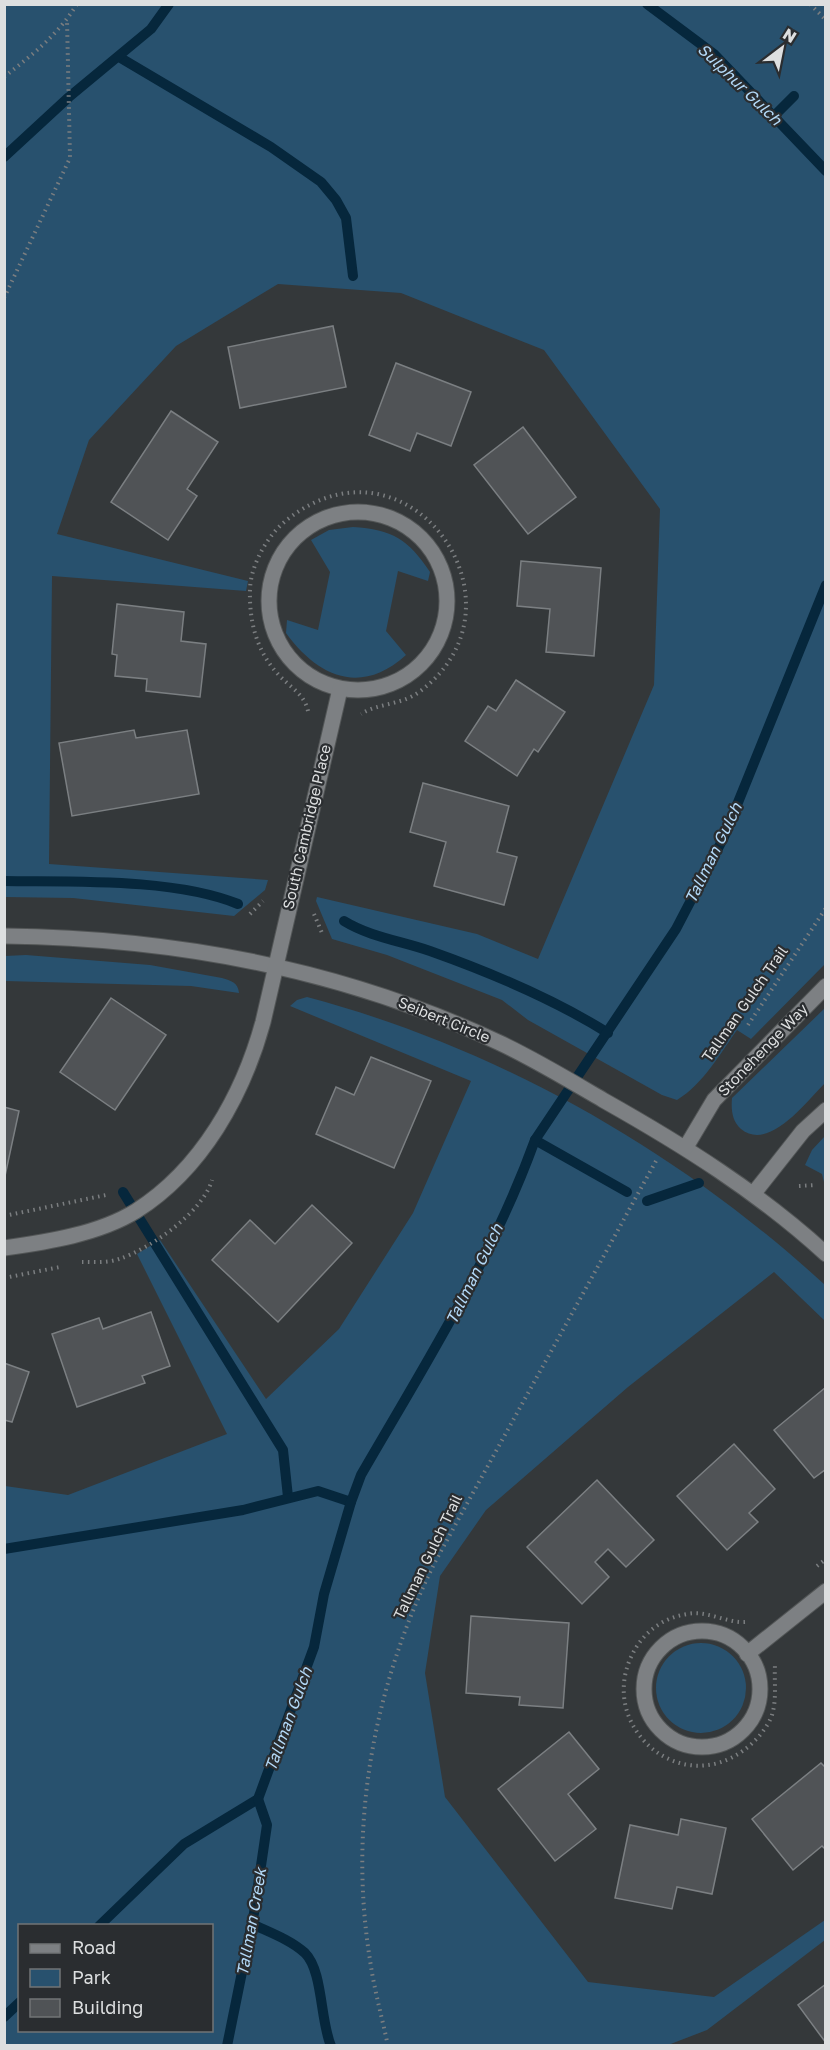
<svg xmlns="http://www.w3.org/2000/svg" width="830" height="2050" font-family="'Golos Text',sans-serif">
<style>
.green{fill:#28516e;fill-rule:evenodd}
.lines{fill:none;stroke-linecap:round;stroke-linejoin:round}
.stream{stroke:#06273c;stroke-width:10}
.building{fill:#505356;stroke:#7b7f82;stroke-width:1.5}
.minor-casing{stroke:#525556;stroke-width:17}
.path{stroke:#7b7e80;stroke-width:4;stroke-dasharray:1.5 4.5;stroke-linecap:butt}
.minor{stroke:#7d8083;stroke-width:15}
.labels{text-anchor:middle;stroke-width:4.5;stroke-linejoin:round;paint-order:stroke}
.street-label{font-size:15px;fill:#dddfe0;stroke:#2a2d30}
.water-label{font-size:16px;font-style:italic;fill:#b3d9f8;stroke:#2a2d30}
</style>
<rect width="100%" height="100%" fill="#34383a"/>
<g class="green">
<path d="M 5,4 L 825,5 L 825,964 L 751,1039 L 737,1030 C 720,1054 703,1084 677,1100 L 662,1095 L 528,1020 L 502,1000 L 387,955 L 332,939 L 316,901 L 317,897 L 477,934 L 538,959 L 654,685 L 660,509 L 544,350 L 401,293 L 278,284 L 176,346 L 89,440 L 57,534 L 248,581 L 246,591 L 52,576 L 49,864 L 268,880 L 265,890 L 234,916 L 73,898 L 5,897 Z"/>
<path d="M 353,527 C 392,529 409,540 430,572 L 428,581 L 398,571 L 386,631 L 406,655 C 361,696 318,677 286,633 L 287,620 L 318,630 L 330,572 L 311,540 L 329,530 Z"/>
<path d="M 26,955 L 150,965 L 222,978 C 231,981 238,982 239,993 L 191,986 L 5,981 L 5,956 Z"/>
<path d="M 307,997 C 499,1048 679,1151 825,1285 L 825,1321 L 774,1272 L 628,1387 L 486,1510 L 440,1576 L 425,1673 L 445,1797 L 588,1982 L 714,1997 L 825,1920 L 825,1940 L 707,2030 L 668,2045 L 5,2045 L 5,1486 L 68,1495 L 227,1434 L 137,1254 L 160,1240 L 266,1399 L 339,1329 L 413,1213 L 471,1081 L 290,1006 L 297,1000 ZM 20,1926 L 212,1926 L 212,2030 L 20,2030 Z"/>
<path d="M 825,1008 L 825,1083 C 806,1102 769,1152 741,1129 C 732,1121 731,1110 732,1098 Z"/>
<path d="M 825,1136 L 825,1186 L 822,1174 L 805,1165 L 812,1150 Z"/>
<circle cx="701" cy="1688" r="45"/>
</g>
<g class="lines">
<g class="stream">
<path d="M 647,4 L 714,54 L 826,171"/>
<path d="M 119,57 L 271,147 L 321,182 L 336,200 L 346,218 L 353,276"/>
<path d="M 775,115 L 794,96"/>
<path d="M 4,157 L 69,97 L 151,29 L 169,4"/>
<path d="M 4,881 C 73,882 174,878 238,904"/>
<path d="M 344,921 C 370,937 401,941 430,951 C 492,973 552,998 608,1033"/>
<path d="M 535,1140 L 627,1192"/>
<path d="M 123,1192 L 283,1450 L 288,1497"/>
<path d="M 647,1201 L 699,1183"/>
<path d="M 4,1549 L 243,1510 L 318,1491 L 351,1502"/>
<path d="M 252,1924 C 269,1932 291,1940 305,1953 C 323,1971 320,2020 331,2046"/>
<path d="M 99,1926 L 184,1844 L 258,1799 L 314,1647 L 324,1594 L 351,1502 L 361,1475 C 424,1366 492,1259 535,1140 L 676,929 L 724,837 L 826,585"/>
<path d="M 4,2017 L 20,2002"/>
<path d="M 227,2046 L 254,1913 L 267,1825 L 258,1799"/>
</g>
</g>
<g class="building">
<path d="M 333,326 L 346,387 L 240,408 L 228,347 Z"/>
<path d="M 396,363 L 471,392 L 451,446 L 417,433 L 410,451 L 369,435 Z"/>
<path d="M 171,411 L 218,442 L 187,489 L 197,496 L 168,540 L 111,502 Z"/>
<path d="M 523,427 L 576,497 L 528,534 L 474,465 Z"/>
<path d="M 521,561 L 601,568 L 594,656 L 546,652 L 550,609 L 517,606 Z"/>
<path d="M 117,604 L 184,612 L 181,641 L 206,644 L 200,697 L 146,691 L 147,679 L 115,676 L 117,655 L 112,654 Z"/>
<path d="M 516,680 L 565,712 L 538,752 L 534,749 L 517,776 L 465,741 L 488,706 L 496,711 Z"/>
<path d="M 134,730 L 136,738 L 187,730 L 199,794 L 72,816 L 59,743 Z"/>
<path d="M 423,783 L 509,806 L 497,852 L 517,857 L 504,905 L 434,886 L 446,842 L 410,832 Z"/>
<path d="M 111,998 L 166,1035 L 115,1110 L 60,1072 Z"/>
<path d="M 371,1057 L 431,1081 L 394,1168 L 316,1134 L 336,1087 L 354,1095 Z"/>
<path d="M 4,1107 L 19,1111 L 5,1176 L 4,1176 Z"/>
<path d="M 312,1205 L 352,1243 L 278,1322 L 212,1260 L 250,1220 L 275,1244 Z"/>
<path d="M 151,1312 L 170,1366 L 142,1376 L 145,1383 L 77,1407 L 52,1334 L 99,1318 L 103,1329 Z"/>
<path d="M 4,1363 L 29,1372 L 12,1422 L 4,1420 Z"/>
<path d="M 826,1387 L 826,1469 L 814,1478 L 774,1430 Z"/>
<path d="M 734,1444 L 775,1489 L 749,1513 L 758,1522 L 727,1550 L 677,1496 Z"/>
<path d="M 597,1480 L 654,1540 L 626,1567 L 608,1549 L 595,1562 L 609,1577 L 582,1604 L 527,1547 Z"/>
<path d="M 471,1616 L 569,1623 L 563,1708 L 519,1705 L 520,1697 L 466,1693 Z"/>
<path d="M 569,1732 L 599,1769 L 568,1794 L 596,1829 L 555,1861 L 498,1789 Z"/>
<path d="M 821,1763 L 826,1768 L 826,1850 L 822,1846 L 793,1870 L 752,1819 Z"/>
<path d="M 681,1819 L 726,1828 L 712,1894 L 677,1887 L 672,1909 L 615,1898 L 630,1825 L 678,1835 Z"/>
<path d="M 826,1984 L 826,2043 L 798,2005 Z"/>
</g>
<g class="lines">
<defs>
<g id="minor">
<circle cx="358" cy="601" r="89"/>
<path d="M 4,936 C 176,938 345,970 500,1043 C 536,1060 569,1080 603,1100 C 683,1145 758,1192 826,1254"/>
<path d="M 686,1147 L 714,1100 L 826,986"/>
<path d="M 754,1193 L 803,1131 L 826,1110"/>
<path d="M 4,1248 C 47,1242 99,1234 136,1211 C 202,1169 243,1095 263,1022 L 340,689"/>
<circle cx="702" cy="1689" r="58"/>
<path d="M 747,1654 L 826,1591"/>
</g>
</defs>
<use href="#minor" class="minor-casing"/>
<g class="path">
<path d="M 810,4 L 826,20"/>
<path d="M 4,77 C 32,55 58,35 77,4"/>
<path d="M 4,298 L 70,158 L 67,20"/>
<path d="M 308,711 C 304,693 289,687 277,673 C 256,650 249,620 250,589 C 251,564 268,534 288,519 C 410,424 537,606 419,692 C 402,705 378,703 361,714"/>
<path d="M 250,914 L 263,901"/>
<path d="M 314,914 L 322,933"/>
<path d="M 748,1025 L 826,908"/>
<path d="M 799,1186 L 815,1185"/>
<path d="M 4,1216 L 106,1195"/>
<path d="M 82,1262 C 93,1262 108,1263 119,1259 C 150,1249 203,1212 212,1180"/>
<path d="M 4,1278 L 60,1267"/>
<path d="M 817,1566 L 826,1559"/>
<path d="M 745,1622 C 726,1623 707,1610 687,1614 C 662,1618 642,1633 631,1657 C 599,1727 679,1798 744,1750 C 755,1742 767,1729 772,1715 C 777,1698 774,1682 775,1665"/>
<path d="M 388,2046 C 382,2017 374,1989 370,1960 C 348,1823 374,1684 436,1560 L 656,1161"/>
</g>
<use href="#minor" class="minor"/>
</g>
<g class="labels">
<g class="street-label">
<text transform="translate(307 827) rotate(-77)" y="5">South Cambridge Place</text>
<text transform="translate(745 1004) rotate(-55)" y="5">Tallman Gulch Trail</text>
<text transform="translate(444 1020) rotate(22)" y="5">Seibert Circle</text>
<text transform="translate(763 1050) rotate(-46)" y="5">Stonehenge Way</text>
<text transform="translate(428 1557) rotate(-64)" y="5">Tallman Gulch Trail</text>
</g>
<g class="water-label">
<text transform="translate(740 84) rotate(44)" y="6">Sulphur Gulch</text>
<text transform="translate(713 853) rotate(-64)" y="6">Tallman Gulch</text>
<text transform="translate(474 1274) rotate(-64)" y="6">Tallman Gulch</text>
<text transform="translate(288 1719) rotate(-70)" y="6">Tallman Gulch</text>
<text transform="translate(251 1922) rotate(-80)" y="6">Tallman Creek</text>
</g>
</g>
<rect width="830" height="2050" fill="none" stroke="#dddfe0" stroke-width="12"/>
<rect x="18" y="1924" width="195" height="108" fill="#2a2d30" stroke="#727476" stroke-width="1.5"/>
<rect x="30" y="1944" width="30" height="9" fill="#7d8083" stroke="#727476" stroke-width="1.5"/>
<text x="72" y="1954" font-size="18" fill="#dddfe0">Road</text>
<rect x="30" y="1969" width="30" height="18" fill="#28516e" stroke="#727476" stroke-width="1.5"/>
<text x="72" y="1984" font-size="18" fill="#dddfe0">Park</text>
<rect x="30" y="1999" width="30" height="18" fill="#505356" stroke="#727476" stroke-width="1.5"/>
<text x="72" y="2014" font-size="18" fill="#dddfe0">Building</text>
<g transform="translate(782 48) rotate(32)" stroke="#2a2d30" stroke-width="4.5" paint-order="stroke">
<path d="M0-4.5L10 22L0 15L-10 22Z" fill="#dddfe0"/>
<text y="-9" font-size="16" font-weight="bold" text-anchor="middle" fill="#dddfe0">N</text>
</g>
</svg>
